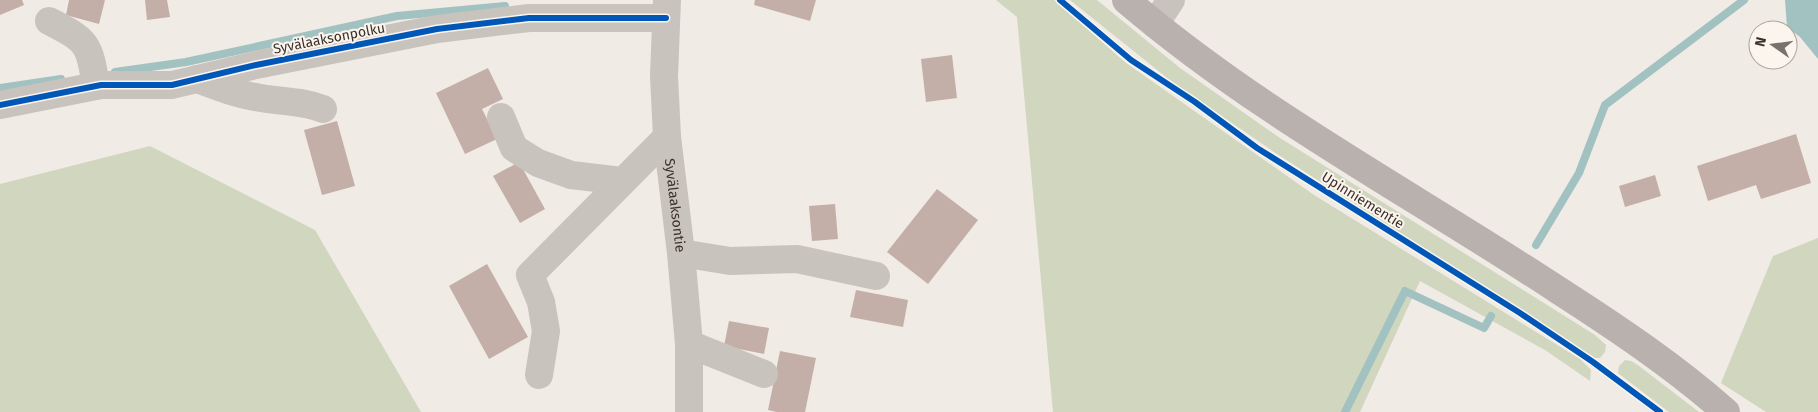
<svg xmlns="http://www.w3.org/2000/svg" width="1818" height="412" font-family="'Fira Sans',sans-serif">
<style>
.green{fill:#d1d6bf}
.water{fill:#a1c2c1}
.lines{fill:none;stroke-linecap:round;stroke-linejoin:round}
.stream{stroke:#a1c2c1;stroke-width:8}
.building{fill:#c3afa7}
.minor{stroke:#c9c3be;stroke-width:28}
.major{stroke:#b8b1ad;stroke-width:28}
.cycleway-casing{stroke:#fbf5ee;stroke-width:9}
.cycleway{stroke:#0057b8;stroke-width:6}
.labels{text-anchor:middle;stroke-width:4;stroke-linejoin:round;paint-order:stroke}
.street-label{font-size:14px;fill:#3b302b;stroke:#fbf5ee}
</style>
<rect width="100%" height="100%" fill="#f0ebe5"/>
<g class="green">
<path d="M 996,0 L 1054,0 L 1126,63 L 1314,195 L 1580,359 L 1591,370 L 1590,381 L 1545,350 L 1420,281 L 1360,412 L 1053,412 L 1017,17 Z"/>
<path d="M 1070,0 L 1097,0 L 1180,68 L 1280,138 L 1595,335 L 1606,345 L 1605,352 L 1600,358 L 1594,358 L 1274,152 L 1171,81 Z"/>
<path d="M 150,146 L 315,230 L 421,412 L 0,412 L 0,184 Z"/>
<path d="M 1818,238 L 1818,412 L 1766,412 L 1721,383 L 1773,256 Z"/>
<path d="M 1625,360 L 1631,361 L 1639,366 L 1699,412 L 1669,412 L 1618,373 L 1619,366 Z"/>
</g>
<path class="water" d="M 1785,0 L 1818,0 L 1818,59 L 1800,37 L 1787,27 Z"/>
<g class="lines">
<g class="stream">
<path d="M 115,72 L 186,62 L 397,16 L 505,6"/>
<path d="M 0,88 L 61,79"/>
<path d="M 1536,245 L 1579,173 L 1605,105 L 1744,0"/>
<path d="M 1345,412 L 1405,291 L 1484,328 L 1491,316"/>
</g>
</g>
<g class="building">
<path d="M 0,0 L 22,0 L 24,5 L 0,15 Z"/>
<path d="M 69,0 L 105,0 L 99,24 L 66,15 Z"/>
<path d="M 145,0 L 167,0 L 170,17 L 147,20 Z"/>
<path d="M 755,0 L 816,0 L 810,21 L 754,5 Z"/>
<path d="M 952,55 L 957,98 L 926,102 L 921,59 Z"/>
<path d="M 488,68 L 503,99 L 482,109 L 497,139 L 465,154 L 436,93 Z"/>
<path d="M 337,121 L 355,186 L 322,195 L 304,130 Z"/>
<path d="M 1796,134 L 1811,183 L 1761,199 L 1756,185 L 1708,201 L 1697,166 Z"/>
<path d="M 519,162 L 545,209 L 520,223 L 493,176 Z"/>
<path d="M 1655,175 L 1661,196 L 1625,207 L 1619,186 Z"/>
<path d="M 937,189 L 978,220 L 928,284 L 887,252 Z"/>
<path d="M 835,204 L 838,239 L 812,241 L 809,206 Z"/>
<path d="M 487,264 L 528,337 L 489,359 L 449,286 Z"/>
<path d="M 856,290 L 908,300 L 903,327 L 850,317 Z"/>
<path d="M 729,321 L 769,328 L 764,354 L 724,346 Z"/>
<path d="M 780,351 L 816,358 L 805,412 L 777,412 L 768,410 Z"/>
</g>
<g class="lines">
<g class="minor">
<path id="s1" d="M 667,0 L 664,76 L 667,137 L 681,253 L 689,344 L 689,412"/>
<path d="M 49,21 C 88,41 89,43 96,86"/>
<path d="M 1155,24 L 1171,0"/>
<path d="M 197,79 C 218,87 239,95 261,98 C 283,102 303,101 323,109"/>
<path d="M 0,105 L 101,85 L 172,85 L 256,65 L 437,29 L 529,18 L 666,18"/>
<path d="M 501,117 L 514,148 L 538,163 L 571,175 L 622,181"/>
<path d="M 681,253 L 730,261 L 797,259 L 876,276"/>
<path d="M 689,344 L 764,374"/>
<path d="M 539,375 L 546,331 L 541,302 L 530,275 L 667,137"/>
</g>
<path class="major" d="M 1126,0 C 1258,113 1414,195 1558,290 C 1617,328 1674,366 1726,412"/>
<defs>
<g id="cycleway">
<path d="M 1060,0 L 1131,60 L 1195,102 L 1257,148 L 1520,313 L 1593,362 L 1660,412"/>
<path d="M 0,105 L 101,85 L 172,85 L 256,65 L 437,29 L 529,18 L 666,18"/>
</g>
</defs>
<use href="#cycleway" class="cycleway-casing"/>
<use href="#cycleway" class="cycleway"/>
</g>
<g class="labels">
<g class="street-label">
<text transform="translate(329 38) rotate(-11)" y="5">Syvälaaksonpolku</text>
<text transform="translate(1363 200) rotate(32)" y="5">Upinniementie</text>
<text dy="5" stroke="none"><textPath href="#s1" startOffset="206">Syvälaaksontie</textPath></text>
</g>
</g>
<g transform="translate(1773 45) rotate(284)"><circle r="24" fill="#fbf5ee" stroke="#aea6a0"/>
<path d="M0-4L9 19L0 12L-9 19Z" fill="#7a716c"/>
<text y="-8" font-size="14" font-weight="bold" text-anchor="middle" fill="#3b302b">N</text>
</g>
</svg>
